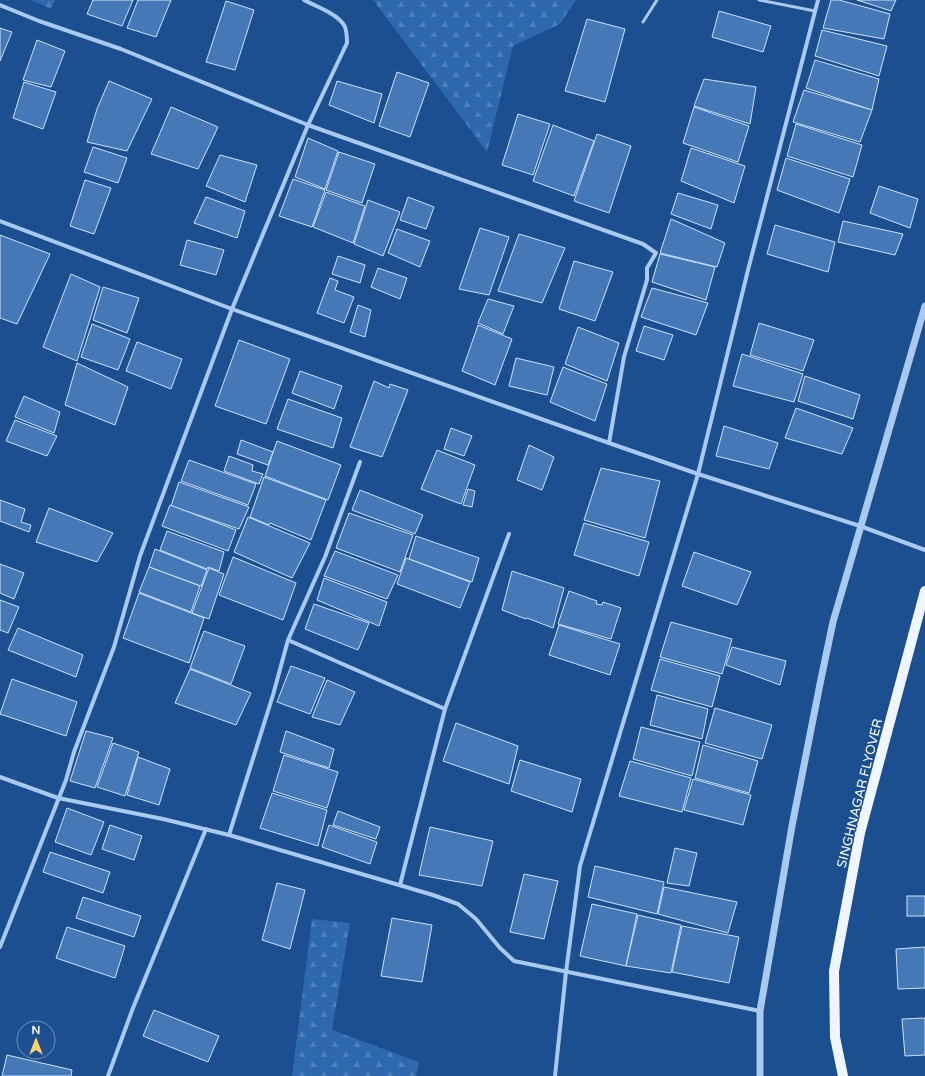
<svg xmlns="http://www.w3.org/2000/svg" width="925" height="1076" font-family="'Varela Round',sans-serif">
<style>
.forest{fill:url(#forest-firs)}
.building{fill:#4478b7;stroke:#cfe3fa}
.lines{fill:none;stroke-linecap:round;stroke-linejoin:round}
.service{stroke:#a9c9ee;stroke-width:3}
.minor{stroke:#a9c9ee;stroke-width:4}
.tertiary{stroke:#a9c9ee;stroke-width:7}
.primary{stroke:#f0f6ff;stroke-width:10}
.labels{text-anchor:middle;stroke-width:3;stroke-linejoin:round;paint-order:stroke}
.street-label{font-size:13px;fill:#fff;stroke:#1b4f8f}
</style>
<defs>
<pattern id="forest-firs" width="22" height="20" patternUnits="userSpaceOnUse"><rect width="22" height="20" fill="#2e69ad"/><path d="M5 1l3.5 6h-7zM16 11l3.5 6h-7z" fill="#4d80b9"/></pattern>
</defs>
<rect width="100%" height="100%" fill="#1b4f8f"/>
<g class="forest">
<path d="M 31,0 L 55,0 L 51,9 Z"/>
<path d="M 373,0 L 576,0 L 560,24 L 513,46 L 487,152 Z"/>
<path d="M 312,919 L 350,923 L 332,1030 L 419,1062 L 416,1076 L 292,1076 Z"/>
</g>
<g class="building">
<path d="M 93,0 L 133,0 L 122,26 L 87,14 Z"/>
<path d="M 138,0 L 171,0 L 156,37 L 127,28 Z"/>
<path d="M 831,0 L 839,0 L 890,14 L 884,39 L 823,28 Z"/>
<path d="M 857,0 L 896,0 L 891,11 Z"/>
<path d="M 226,1 L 254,10 L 235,70 L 206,62 Z"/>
<path d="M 719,11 L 771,26 L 763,52 L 712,37 Z"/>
<path d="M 587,19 L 625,29 L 605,102 L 565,91 Z"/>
<path d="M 0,28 L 12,32 L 0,61 Z"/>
<path d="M 822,30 L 887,46 L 879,76 L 815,56 Z"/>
<path d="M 37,40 L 65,51 L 51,87 L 23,80 Z"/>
<path d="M 815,60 L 879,79 L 872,110 L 806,88 Z"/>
<path d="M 397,72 L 429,83 L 410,137 L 379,126 Z"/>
<path d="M 704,79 L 756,87 L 750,124 L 694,106 Z"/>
<path d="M 109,81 L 152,99 L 127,151 L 87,142 L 97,109 Z"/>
<path d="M 337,81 L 382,94 L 374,123 L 329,105 Z"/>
<path d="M 24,82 L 56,92 L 43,129 L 13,118 Z"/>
<path d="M 804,90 L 872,110 L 860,142 L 793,122 Z"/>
<path d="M 171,107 L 218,127 L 198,169 L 151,154 Z"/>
<path d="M 694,107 L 749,126 L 738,162 L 683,143 Z"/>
<path d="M 518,114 L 550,124 L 533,175 L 502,165 Z"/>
<path d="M 796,124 L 862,145 L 853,177 L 787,156 Z"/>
<path d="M 553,125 L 594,141 L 574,196 L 533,181 Z"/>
<path d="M 597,134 L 631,146 L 609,213 L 574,201 Z"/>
<path d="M 308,138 L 338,151 L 325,189 L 295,177 Z"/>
<path d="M 93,147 L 127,158 L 118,183 L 84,172 Z"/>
<path d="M 691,148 L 745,166 L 734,203 L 681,181 Z"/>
<path d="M 339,152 L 375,164 L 362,203 L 326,190 Z"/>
<path d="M 220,155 L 257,165 L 245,202 L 206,186 Z"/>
<path d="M 786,158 L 850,179 L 839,213 L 777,190 Z"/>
<path d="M 293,179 L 325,190 L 312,227 L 279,216 Z"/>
<path d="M 85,180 L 111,188 L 94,234 L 70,226 Z"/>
<path d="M 879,186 L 918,199 L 910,228 L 870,213 Z"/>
<path d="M 326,192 L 365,206 L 353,243 L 313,227 Z"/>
<path d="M 678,193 L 718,205 L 711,229 L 671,214 Z"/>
<path d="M 206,197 L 245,211 L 237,238 L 194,223 Z"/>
<path d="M 408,197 L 434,207 L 426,229 L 400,220 Z"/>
<path d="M 368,200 L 400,212 L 383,256 L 354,244 Z"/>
<path d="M 671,219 L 725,243 L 717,267 L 660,253 Z"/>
<path d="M 843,221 L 903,234 L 895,255 L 838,242 Z"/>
<path d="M 775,225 L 835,242 L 828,272 L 767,254 Z"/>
<path d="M 480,228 L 509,237 L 489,295 L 459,289 Z"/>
<path d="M 397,229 L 430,241 L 420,267 L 388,253 Z"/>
<path d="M 519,234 L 565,248 L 542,303 L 498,291 Z"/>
<path d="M 0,235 L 50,254 L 17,324 L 0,318 Z"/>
<path d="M 187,240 L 224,250 L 216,275 L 180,265 Z"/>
<path d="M 660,254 L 715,267 L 706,300 L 652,282 Z"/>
<path d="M 338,256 L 365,265 L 360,283 L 332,274 Z"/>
<path d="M 574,261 L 613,272 L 595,321 L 559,309 Z"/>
<path d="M 378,268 L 407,278 L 400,299 L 371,287 Z"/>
<path d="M 71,274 L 100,287 L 77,361 L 43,347 Z"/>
<path d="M 330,278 L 338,281 L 335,290 L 354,297 L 344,323 L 317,313 Z"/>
<path d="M 103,287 L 139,298 L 127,333 L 93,320 Z"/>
<path d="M 652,288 L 708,303 L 696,335 L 641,317 Z"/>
<path d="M 488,299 L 514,306 L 503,334 L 478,323 Z"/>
<path d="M 358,305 L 371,310 L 365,337 L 350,332 Z"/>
<path d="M 759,323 L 814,340 L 803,371 L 750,355 Z"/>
<path d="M 92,324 L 130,339 L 118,370 L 81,357 Z"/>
<path d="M 478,325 L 512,339 L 495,385 L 462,371 Z"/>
<path d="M 644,326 L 673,335 L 664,360 L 636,351 Z"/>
<path d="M 578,327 L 619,343 L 607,381 L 565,364 Z"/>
<path d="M 239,340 L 290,359 L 266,424 L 215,406 Z"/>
<path d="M 137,342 L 182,359 L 171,389 L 126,371 Z"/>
<path d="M 742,354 L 803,374 L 794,402 L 733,386 Z"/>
<path d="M 516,358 L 554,367 L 547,395 L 509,386 Z"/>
<path d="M 77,363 L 128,387 L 115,425 L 65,405 Z"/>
<path d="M 563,367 L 607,384 L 595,421 L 550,402 Z"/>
<path d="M 300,371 L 342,386 L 334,409 L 292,393 Z"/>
<path d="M 805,376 L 860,395 L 853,419 L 798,401 Z"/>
<path d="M 374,381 L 389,388 L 390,384 L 408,390 L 382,457 L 350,447 Z"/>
<path d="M 24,396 L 60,412 L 54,433 L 15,417 Z"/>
<path d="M 288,399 L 342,418 L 333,448 L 277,429 Z"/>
<path d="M 796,408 L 853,428 L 842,454 L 785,438 Z"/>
<path d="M 15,420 L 57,436 L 47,456 L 6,441 Z"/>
<path d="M 724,426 L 778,443 L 769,469 L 716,456 Z"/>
<path d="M 451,428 L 472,436 L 464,456 L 444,449 Z"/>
<path d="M 241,440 L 273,452 L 268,465 L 237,454 Z"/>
<path d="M 277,441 L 341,465 L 328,500 L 265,476 Z"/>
<path d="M 529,445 L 554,457 L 542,490 L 517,480 Z"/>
<path d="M 437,450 L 475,465 L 461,504 L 421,489 Z"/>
<path d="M 229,456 L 253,465 L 252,471 L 263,474 L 259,484 L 224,471 Z"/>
<path d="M 189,460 L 256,484 L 248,505 L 181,481 Z"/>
<path d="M 601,468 L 660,481 L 645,538 L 584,520 Z"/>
<path d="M 264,477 L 326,500 L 311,540 L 270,523 L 269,525 L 250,517 Z"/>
<path d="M 179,482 L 249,507 L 239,529 L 171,506 Z"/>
<path d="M 468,489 L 475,491 L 472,507 L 463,505 Z"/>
<path d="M 360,490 L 423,515 L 415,534 L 352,510 Z"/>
<path d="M 0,500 L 25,509 L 21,522 L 31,525 L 29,532 L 0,521 Z"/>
<path d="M 170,505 L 236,530 L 228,551 L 162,526 Z"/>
<path d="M 49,508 L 113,533 L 97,562 L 36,542 Z"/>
<path d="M 349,513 L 413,535 L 400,572 L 336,548 Z"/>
<path d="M 248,517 L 310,543 L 292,578 L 234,552 Z"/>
<path d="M 584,523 L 649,542 L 639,576 L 574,555 Z"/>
<path d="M 167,531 L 224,552 L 219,571 L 208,567 L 207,569 L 160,550 Z"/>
<path d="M 416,536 L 479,558 L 472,582 L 409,559 Z"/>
<path d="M 155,549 L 207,570 L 201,586 L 149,567 Z"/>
<path d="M 335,551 L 398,575 L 387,599 L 324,576 Z"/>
<path d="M 694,552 L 751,572 L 737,605 L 682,586 Z"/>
<path d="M 233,557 L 296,583 L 283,620 L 219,595 Z"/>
<path d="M 406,558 L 470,582 L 460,608 L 397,584 Z"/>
<path d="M 0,564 L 24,573 L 14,599 L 0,593 Z"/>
<path d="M 149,567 L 200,586 L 191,612 L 139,592 Z"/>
<path d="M 209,568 L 224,574 L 209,619 L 192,613 Z"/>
<path d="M 512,571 L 564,588 L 553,628 L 527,618 L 526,619 L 502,610 Z"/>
<path d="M 324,578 L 387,602 L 379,626 L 317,600 Z"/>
<path d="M 569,591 L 597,601 L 596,604 L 602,605 L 603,602 L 621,608 L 611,639 L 558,624 Z"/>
<path d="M 139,593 L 204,618 L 189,663 L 123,638 Z"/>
<path d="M 0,600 L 19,607 L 8,633 L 0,630 Z"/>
<path d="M 314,604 L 369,623 L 358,650 L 305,629 Z"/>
<path d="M 671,622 L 732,639 L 722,674 L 660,657 Z"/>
<path d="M 559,625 L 620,644 L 610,675 L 549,655 Z"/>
<path d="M 18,628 L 83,655 L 76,677 L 8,650 Z"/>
<path d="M 204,631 L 245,646 L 231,684 L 190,668 Z"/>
<path d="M 732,647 L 786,661 L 780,685 L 726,665 Z"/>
<path d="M 660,659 L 720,676 L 712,707 L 651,690 Z"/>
<path d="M 291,666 L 325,678 L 310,714 L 277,702 Z"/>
<path d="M 190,669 L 251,693 L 236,725 L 175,703 Z"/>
<path d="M 12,679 L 77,702 L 66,736 L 0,714 Z"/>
<path d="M 327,680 L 355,692 L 340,725 L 312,717 Z"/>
<path d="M 657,695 L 708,709 L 702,739 L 650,725 Z"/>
<path d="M 715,708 L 772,725 L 762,759 L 705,743 Z"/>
<path d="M 456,723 L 518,746 L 509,784 L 443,761 Z"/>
<path d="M 641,727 L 700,742 L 692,776 L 633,759 Z"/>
<path d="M 86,731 L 113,738 L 95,788 L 70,781 Z"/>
<path d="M 286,731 L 334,749 L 329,768 L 280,752 Z"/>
<path d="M 113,743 L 139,752 L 125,796 L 97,787 Z"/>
<path d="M 703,745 L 758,761 L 749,793 L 695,778 Z"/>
<path d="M 284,755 L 338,772 L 327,808 L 273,791 Z"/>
<path d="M 138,757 L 170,769 L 159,805 L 127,795 Z"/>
<path d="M 520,760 L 581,779 L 572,812 L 511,791 Z"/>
<path d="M 630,761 L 691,778 L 682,812 L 619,796 Z"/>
<path d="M 693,779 L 751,795 L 743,825 L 684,810 Z"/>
<path d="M 272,793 L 327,810 L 318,846 L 260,828 Z"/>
<path d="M 67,808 L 104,822 L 91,855 L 55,842 Z"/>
<path d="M 338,811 L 380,827 L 376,839 L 333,825 Z"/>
<path d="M 110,825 L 142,836 L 134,860 L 102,849 Z"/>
<path d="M 329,825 L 377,842 L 370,864 L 322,847 Z"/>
<path d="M 430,827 L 493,841 L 482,886 L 419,875 Z"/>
<path d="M 675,848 L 697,853 L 689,886 L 667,883 Z"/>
<path d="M 50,852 L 110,872 L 103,893 L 43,872 Z"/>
<path d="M 595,866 L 664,882 L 657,914 L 588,897 Z"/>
<path d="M 524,874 L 558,881 L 544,939 L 510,932 Z"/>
<path d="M 277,883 L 305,890 L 290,949 L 262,940 Z"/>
<path d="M 664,887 L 737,902 L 728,933 L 658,914 Z"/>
<rect x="907" y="896" width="18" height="20"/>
<path d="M 83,897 L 141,916 L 134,937 L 76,918 Z"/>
<path d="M 592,904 L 637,914 L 626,966 L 580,956 Z"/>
<path d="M 638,915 L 681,925 L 671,973 L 626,966 Z"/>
<path d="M 392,918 L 432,925 L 422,982 L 381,976 Z"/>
<path d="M 682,926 L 739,937 L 729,983 L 672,972 Z"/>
<path d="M 67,927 L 125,946 L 115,978 L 56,958 Z"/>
<path d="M 925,947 L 925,988 L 898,989 L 896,949 Z"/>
<path d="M 154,1010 L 219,1036 L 208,1062 L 143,1036 Z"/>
<path d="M 925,1018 L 925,1055 L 905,1056 L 902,1019 Z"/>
<path d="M 7,1055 L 72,1070 L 71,1076 L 2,1076 Z"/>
</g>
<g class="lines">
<g class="service">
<path d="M 759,0 L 815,11"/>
<path d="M 643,22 L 657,0"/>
</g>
<g class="minor">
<path d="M 0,5 L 39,21 L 121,49 L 308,125 L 643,244 L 656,253 L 647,268 L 647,280 L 624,357 L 609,443"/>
<path d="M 0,221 L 232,309 L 609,443 L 698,474 L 860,526 L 925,550"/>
<path d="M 288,640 L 445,709"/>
<path d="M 0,777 L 58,798 L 163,819 L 229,835 L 433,895 L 458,904 L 476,919 L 500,948 L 514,961 L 760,1011"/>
<path d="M 229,835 L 273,695 L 288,640 L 325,557 L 360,462"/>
<path d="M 400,885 L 445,709 L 509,534"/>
<path d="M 0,947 L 66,780 L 74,752 L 114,647 L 140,556 L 232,309 L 308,125 L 347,43 C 347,37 347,30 344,25 C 336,13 317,7 304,0"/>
<path d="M 108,1076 L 133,1008 L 206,829"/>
<path d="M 555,1076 L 566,972 L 580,866 L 698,474 L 748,270 L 818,0"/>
</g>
<path class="tertiary" d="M 760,1076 L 760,1011 L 792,826 L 821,679 L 833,622 L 925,306"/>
<path class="primary" d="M 843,1076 L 835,1037 L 834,971 L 860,833 L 925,591"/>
</g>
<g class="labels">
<g class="street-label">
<text transform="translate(859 793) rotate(-76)" y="5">SINGHNAGAR FLYOVER</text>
</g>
</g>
<g transform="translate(36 1040)"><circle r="19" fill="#1b4f8f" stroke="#7695bc"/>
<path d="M0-3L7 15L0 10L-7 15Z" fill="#ffd166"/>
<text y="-6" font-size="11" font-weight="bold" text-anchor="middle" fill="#ffffff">N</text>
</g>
</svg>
